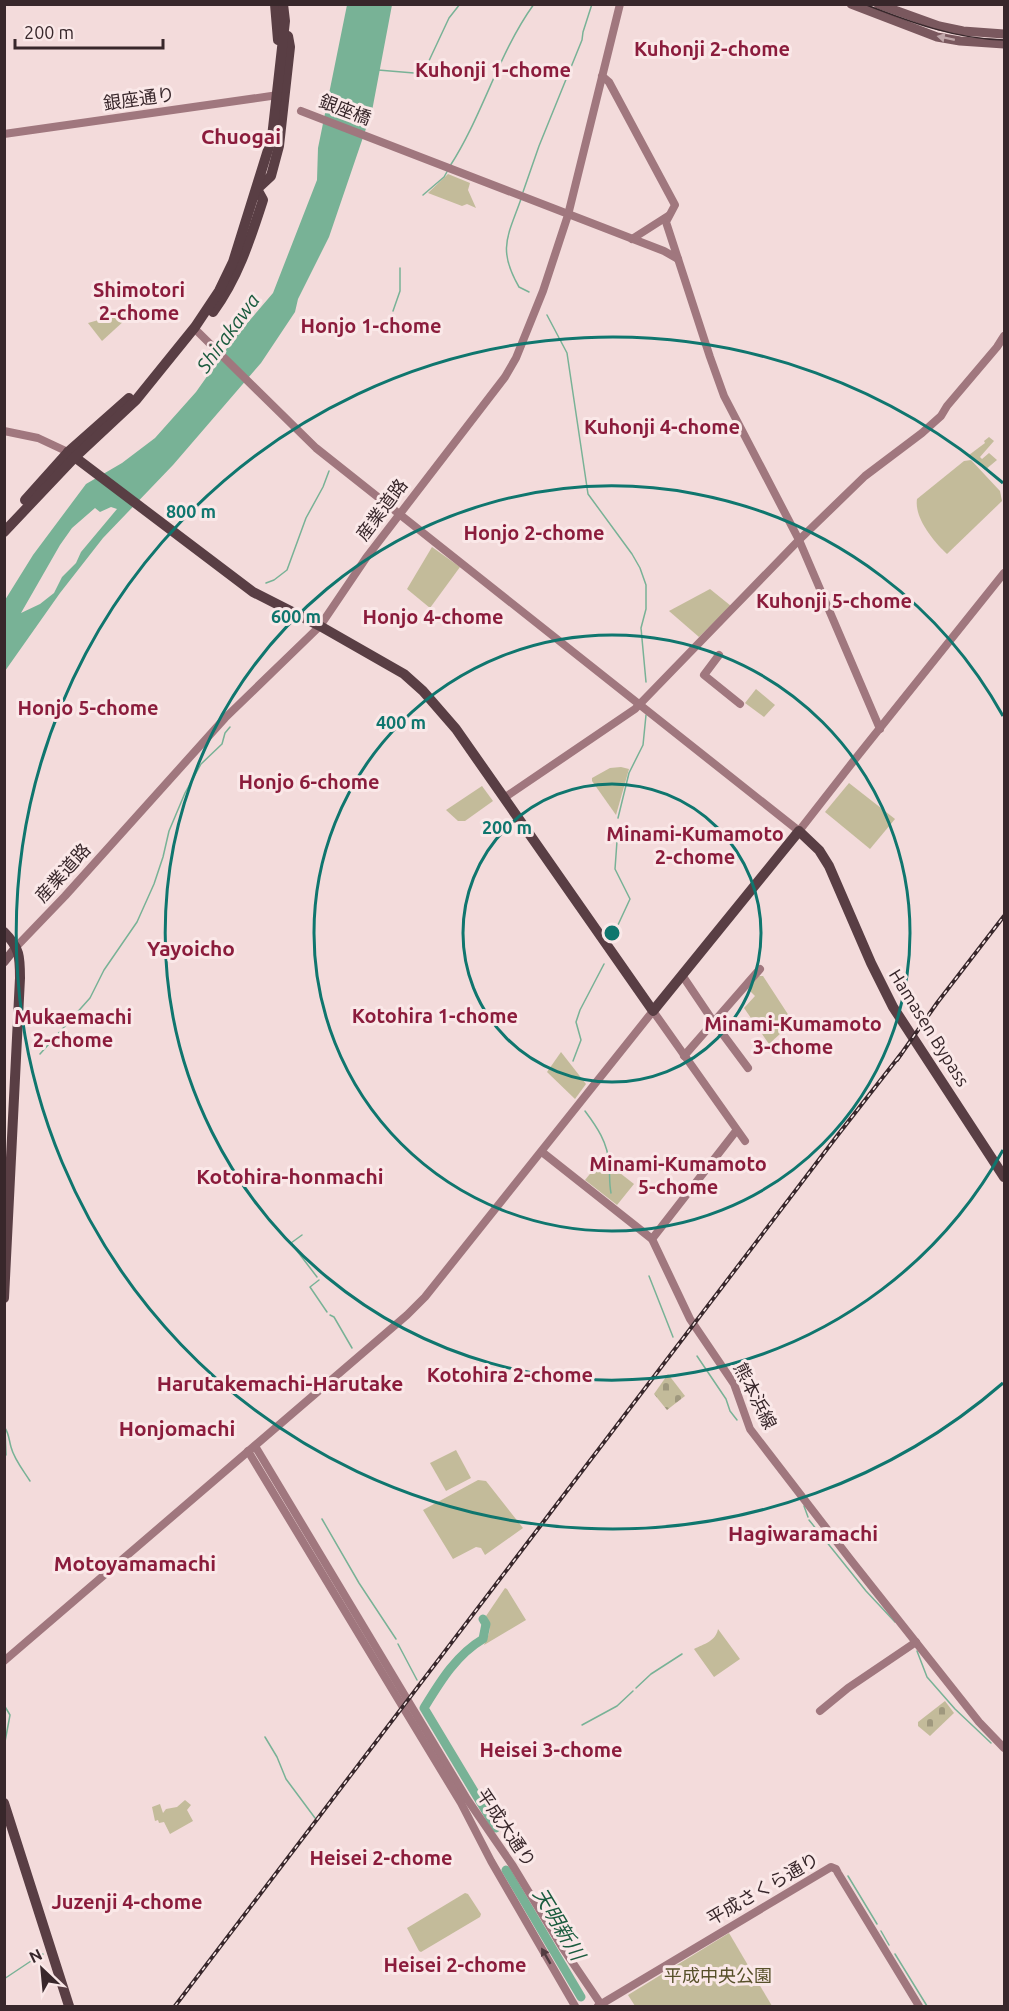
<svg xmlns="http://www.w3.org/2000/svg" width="1009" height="2011" font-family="Ubuntu,'Noto Sans JP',sans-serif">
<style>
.green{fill:#c3bb9a}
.cemetery{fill:url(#cemetery-stones)}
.water{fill:#78b296;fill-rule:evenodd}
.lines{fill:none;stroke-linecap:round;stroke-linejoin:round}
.stream{stroke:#78b296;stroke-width:1.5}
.river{stroke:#78b296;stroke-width:9}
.secondary{stroke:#a0777e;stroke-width:8}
.primary{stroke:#7a585e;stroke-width:9}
.highway{stroke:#593e44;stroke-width:10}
.tram{stroke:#38272b;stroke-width:1.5}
.rail-casing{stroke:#38272b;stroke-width:4}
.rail{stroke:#fae8e8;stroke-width:1.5;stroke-dasharray:4.5;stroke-linecap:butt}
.oneway{fill:#c0a7aa}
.oneway2{fill:#523b40}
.ring{fill:none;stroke:#0f766e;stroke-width:3}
.labels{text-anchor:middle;stroke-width:6;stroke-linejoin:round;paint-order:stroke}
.street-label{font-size:18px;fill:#38272b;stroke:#fae8e8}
.park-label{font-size:18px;fill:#57502a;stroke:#fae8e8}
.neighbourhood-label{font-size:20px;font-weight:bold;fill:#8b1c3c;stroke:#fae8e8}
.water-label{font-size:20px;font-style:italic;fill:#1a5b3e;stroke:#fae8e8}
.quarter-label{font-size:21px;font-weight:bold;fill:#8b1c3c;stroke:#fae8e8}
.centre{fill:#0f766e;stroke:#fae8e8;stroke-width:3}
.ring-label{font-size:18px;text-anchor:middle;font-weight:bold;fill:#0f766e;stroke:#fae8e8;stroke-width:6;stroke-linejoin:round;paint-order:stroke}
</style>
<defs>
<pattern id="cemetery-stones" width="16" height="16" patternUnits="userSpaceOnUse" patternTransform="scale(1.5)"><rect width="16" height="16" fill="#c3bb9a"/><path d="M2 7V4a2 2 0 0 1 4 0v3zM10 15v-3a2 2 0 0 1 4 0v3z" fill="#9f987e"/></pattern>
</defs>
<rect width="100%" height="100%" fill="#f3dbdb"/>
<g class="green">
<path d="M 448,174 L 470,183 L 468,190 L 476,208 L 467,204 L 462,206 L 428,193 Z"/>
<path d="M 137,309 L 102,341 L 88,323 Z"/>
<path d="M 989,437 L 994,441 L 980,457 L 982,459 L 989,453 L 997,460 L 985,470 L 969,455 L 985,443 L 984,441 Z"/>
<path d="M 971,460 L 1000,491 L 1002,501 L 947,554 C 934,542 914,518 917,499 L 964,461 Z"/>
<path d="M 432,547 L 460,567 L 430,608 L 407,589 Z"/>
<path d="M 710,589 L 731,606 L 699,637 L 669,611 Z"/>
<path d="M 756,689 L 775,705 L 764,717 L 745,703 Z"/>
<path d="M 621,767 L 629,769 L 616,815 L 592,781 L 592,778 L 610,768 Z"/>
<path d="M 849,783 L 895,819 L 870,849 L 825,812 Z"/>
<path d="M 482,786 L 493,801 L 465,821 L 458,821 L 446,810 Z"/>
<path d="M 759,976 L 763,976 L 793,1022 L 769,1044 L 744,1008 L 755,996 L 748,989 Z"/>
<path d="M 561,1052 L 586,1084 L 575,1099 L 547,1072 Z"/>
<path d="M 602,1159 L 634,1184 L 617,1205 L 585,1180 Z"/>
<path d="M 456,1450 L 471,1478 L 446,1491 L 430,1463 Z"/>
<path d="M 478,1480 L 486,1481 L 523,1528 L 485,1555 L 481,1548 L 476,1547 L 453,1559 L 423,1510 Z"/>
<path d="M 505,1588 L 507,1589 L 526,1620 L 484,1645 C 490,1633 492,1628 486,1616 Z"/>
<path d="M 718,1629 L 740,1659 L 714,1677 L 694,1649 C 704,1644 716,1641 718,1629 Z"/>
<path d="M 185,1800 L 191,1805 L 187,1810 L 193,1821 L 170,1834 L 164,1822 L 159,1823 L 158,1820 L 155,1821 L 152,1807 L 160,1804 L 163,1813 L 166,1809 L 177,1807 Z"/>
<path d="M 465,1893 L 468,1894 L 481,1914 L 480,1917 L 421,1952 L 419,1951 L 407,1928 Z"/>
<path d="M 729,1933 L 772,2006 L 635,2006 L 628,1995 Z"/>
</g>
<g class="cemetery">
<path d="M 668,1374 L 685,1396 L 667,1410 L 654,1394 Z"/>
<path d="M 945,1701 L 954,1713 L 930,1736 L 918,1726 L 918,1722 Z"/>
</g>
<path class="water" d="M 347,5 L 392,5 L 372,111 L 329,237 L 298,299 L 295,312 L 261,363 L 173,465 L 103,538 L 60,593 L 5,671 L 5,600 L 33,555 L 86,484 L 122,463 L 155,438 L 196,392 L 232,341 L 273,293 L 317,180 L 318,148 ZM 111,507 L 117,509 L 81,552 L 76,563 L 62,577 L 54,593 L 40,604 L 21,613 L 60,545 L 72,528 L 95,508 L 100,512 Z"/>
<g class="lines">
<g class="stream">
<path d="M 378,70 L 414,73 L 427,65 L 449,18 L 460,4"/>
<path d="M 450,166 C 483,115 498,54 534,4"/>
<path d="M 523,192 L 539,146 L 582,40 L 583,32 L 592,4"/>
<path d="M 423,195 L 444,177 L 448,170"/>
<path d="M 521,199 C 508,236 497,249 519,287 L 529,292"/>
<path d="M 393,311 L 400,291 L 400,268"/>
<path d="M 547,315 L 567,353 L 588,494 L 632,554 L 640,568 L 646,585 L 646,609 L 641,628 L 646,682"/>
<path d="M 266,583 L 274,580 L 287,570 L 306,518 L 323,487 L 329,471"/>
<path d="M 618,818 L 629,773 L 643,745 L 646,715"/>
<path d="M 617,927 L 630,899 L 615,869 L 618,827"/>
<path d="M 40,1054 L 90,998 L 104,970 L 137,922 L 154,884 L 163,857 L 169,831 L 185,793 L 201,764 L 222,744 L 225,733 L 230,727"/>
<path d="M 573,1061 L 581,1040 L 576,1022 L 580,1010 L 604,964"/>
<path d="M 585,1111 C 597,1127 608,1143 609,1164 C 610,1174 609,1183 611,1193"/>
<path d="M 302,1235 L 291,1243 L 317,1277"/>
<path d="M 649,1276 L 673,1337"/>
<path d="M 319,1280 L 310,1287 L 327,1312"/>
<path d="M 330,1315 L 334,1317 L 352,1348"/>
<path d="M 697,1356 L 726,1399 L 730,1411 L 737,1420"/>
<path d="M 5,1428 C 9,1434 9,1440 11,1447 C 14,1459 23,1470 30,1481"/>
<path d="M 5,1429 L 6,1455"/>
<path d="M 804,1506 L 808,1517"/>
<path d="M 322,1519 L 359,1583 L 396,1639"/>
<path d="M 809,1520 L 866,1591 L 895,1622"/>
<path d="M 398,1644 L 417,1680"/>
<path d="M 917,1651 L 927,1677 L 955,1709 L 991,1743"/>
<path d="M 636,1688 L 651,1674 L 682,1654"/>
<path d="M 4,1705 L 10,1715 L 4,1747"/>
<path d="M 582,1725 L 617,1706 L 633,1691"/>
<path d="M 265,1737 L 277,1757 L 286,1779 L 315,1818"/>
<path d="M 848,1876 L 877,1924"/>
<path d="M 881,1931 L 889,1945"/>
<path d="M 895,1954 L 927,2006"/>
<path d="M 4,1979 L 34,1959 L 43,1954"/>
</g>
<g class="river">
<path d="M 483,1619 L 486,1624 L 483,1639 C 456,1655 440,1682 424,1708 L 496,1828"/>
<path d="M 506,1870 L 581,1997"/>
</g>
<g class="secondary">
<path d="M 602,76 L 609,82 L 675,205 L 666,222 L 710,357 L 724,396 L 799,540 L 880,729"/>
<path d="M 301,111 L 664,251 L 678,259"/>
<path d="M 4,134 L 278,95"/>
<path d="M 632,239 L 668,216"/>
<path d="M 198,332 L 316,448 L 799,831 L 852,763 L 1004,573"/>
<path d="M 4,431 L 38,438 L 68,452"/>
<path d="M 719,655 L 704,675 L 740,704"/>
<path d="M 504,798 L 635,709 L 799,540 L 865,476 L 922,433 L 941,416 L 947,406 L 997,347 L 1004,336"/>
<path d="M 16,947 L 65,896 L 225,718 L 320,626 L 366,558 L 505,377 L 516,358 L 543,291 L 568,215 L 620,4"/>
<path d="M 682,975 L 713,1021 L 748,1068"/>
<path d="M 684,1056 L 760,969"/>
<path d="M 542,1152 L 652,1239 L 690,1319 L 734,1384 L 750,1429 L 850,1559 L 979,1722 L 1004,1748"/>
<path d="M 652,1239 L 736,1131"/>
<path d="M 255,1446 L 467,1799 L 513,1866 L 562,1947 L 602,2006"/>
<path d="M 248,1451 L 461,1803 L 491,1861 L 575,2006"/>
<path d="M 4,1661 L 407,1315 L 425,1297 L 653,1011 L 745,1141"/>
<path d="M 820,1711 L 848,1688 L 916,1642"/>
<path d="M 598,2006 L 831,1867 L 836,1869 L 838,1873 L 919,2006"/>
</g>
<g class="primary">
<path d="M 851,4 L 937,37 L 960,41 L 1004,44"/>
<path d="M 878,4 L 939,26 L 963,31 L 1004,34"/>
<path d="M 4,962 L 16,947"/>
</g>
<g class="highway">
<path d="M 275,4 L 278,40"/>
<path d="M 213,312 C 238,278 250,240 263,200 L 257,189 L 271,176 L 279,146 L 290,47 L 288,36"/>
<path d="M 68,452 L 253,592 L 320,626 L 404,674 L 423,691 L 456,729 L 653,1011 L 799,831 L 819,850 L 829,866 L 871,963 L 893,1007 L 1004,1177"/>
<path d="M 25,500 L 68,452 L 129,398"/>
<path d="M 4,532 L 75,457 L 136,400 L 195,327 L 219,291 L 233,262 L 272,137 L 285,21 L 283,4"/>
<path d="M 4,932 C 20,948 20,957 20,978 L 4,1298"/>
<path d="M 4,1803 L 69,2006"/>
</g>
<path class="tram" d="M 864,4 C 910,22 955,39 1004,40"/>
<defs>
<g id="rail">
<path d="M 897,1060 L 937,1003 L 1004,916"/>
<path d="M 175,2006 L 837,1136 L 901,1054"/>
</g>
</defs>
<use href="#rail" class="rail-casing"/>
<use href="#rail" class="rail"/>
</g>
<defs><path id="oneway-solid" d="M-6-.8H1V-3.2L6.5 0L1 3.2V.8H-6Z" transform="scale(1.5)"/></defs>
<use class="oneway" href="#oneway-solid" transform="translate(946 38) rotate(-168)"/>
<use class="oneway2" href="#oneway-solid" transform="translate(546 1956) rotate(-120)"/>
<g class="ring">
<circle cx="612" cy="933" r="149"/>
<circle cx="612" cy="933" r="298"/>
<path d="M1003 1150A447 447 0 1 1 1003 716"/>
<path d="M1003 1383A596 596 0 1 1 1003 483"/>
</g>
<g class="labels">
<g class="street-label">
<text transform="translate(139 99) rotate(-8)" y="6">銀座通り</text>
<text transform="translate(345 110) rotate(21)" y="6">銀座橋</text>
<text transform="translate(382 510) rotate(-53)" y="6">産業道路</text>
<text transform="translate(63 873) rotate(-48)" y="6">産業道路</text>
<text transform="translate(929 1028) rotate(58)" y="6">Hamasen Bypass</text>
<text transform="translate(755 1396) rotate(63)" y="6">熊本浜線</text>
<text transform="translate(506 1828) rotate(56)" y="6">平成大通り</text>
<text transform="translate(763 1889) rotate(-30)" y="6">平成さくら通り</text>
</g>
<g class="park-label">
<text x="718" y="1982">平成中央公園</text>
</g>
<g class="neighbourhood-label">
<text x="712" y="56">Kuhonji 2-chome</text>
<text x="493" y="77">Kuhonji 1-chome</text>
<text x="139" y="297">Shimotori<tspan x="139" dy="23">2-chome</tspan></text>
<text x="371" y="333">Honjo 1-chome</text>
<text x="662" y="434">Kuhonji 4-chome</text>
<text x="534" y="540">Honjo 2-chome</text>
<text x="834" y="608">Kuhonji 5-chome</text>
<text x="433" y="624">Honjo 4-chome</text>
<text x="88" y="715">Honjo 5-chome</text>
<text x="309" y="789">Honjo 6-chome</text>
<text x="695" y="841">Minami-Kumamoto<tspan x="695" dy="23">2-chome</tspan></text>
<text x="435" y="1023">Kotohira 1-chome</text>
<text x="73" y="1024">Mukaemachi<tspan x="73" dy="23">2-chome</tspan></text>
<text x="793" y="1031">Minami-Kumamoto<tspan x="793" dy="23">3-chome</tspan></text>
<text x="678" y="1171">Minami-Kumamoto<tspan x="678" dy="23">5-chome</tspan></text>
<text x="510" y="1382">Kotohira 2-chome</text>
<text x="551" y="1757">Heisei 3-chome</text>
<text x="381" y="1865">Heisei 2-chome</text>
<text x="127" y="1909">Juzenji 4-chome</text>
<text x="455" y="1972">Heisei 2-chome</text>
</g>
<g class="water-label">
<text transform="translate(228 333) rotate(-54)" y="7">Shirakawa</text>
<text transform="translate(559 1924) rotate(59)" y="7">天明新川</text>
</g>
<g class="quarter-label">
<text x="241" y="144">Chuogai</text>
<text x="191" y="956">Yayoicho</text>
<text x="290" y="1184">Kotohira-honmachi</text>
<text x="280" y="1391">Harutakemachi-Harutake</text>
<text x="177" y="1436">Honjomachi</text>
<text x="803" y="1541">Hagiwaramachi</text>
<text x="135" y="1571">Motoyamamachi</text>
</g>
</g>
<circle cx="612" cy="933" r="9" class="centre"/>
<g class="ring-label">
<text x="191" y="518">800 m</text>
<text x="296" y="623">600 m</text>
<text x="401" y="729">400 m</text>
<text x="507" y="834">200 m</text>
</g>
<rect width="1009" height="2011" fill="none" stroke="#38272b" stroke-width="12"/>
<g transform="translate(42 1969) rotate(334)" stroke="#fae8e8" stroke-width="4.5" paint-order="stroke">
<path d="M0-4.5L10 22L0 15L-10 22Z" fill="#38272b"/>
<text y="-9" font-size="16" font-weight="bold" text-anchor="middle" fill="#38272b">N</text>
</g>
<path d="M15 39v9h148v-9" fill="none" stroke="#38272b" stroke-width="3"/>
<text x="24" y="39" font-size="18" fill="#38272b" stroke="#fae8e8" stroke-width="4.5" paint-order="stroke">200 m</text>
</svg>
